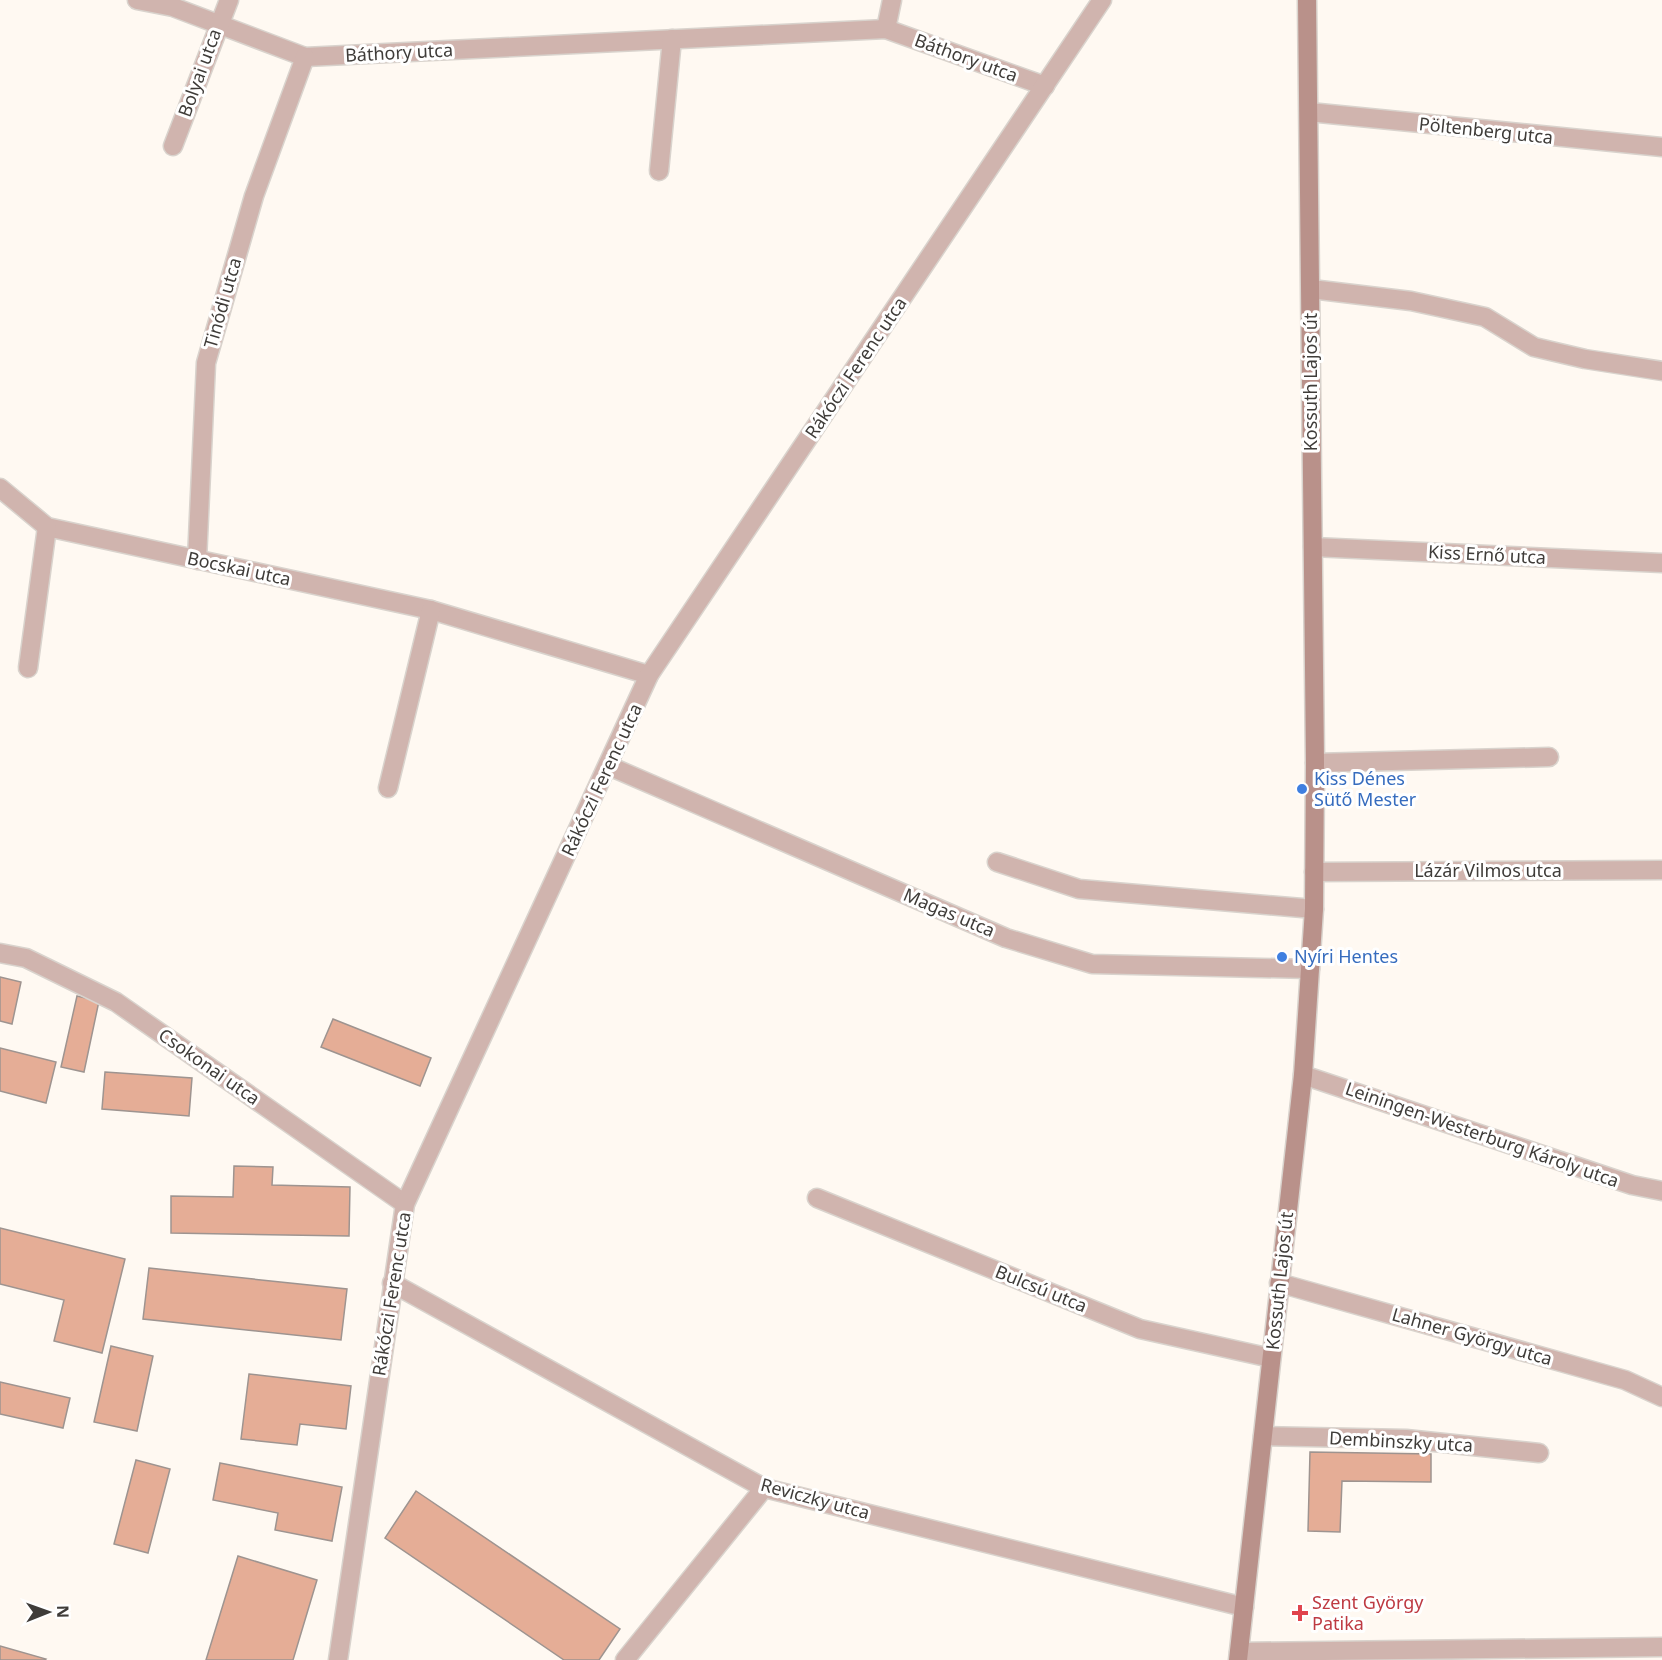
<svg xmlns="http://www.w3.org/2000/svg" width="1662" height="1660" font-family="'Noto Sans',sans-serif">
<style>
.building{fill:#e5ad96;stroke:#9e9490;stroke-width:1.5}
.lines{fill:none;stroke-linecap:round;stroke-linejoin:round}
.street-casing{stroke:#d9d3cd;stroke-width:21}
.secondary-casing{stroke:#d9d3cd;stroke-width:21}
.street{stroke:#d0b4ae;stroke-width:18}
.secondary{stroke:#b9918a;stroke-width:18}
.shop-dot{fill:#3f7fe0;stroke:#fff;stroke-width:2}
.health-dot{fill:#e0444e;stroke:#fff;stroke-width:2}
.labels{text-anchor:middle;stroke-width:6;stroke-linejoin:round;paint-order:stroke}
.street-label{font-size:18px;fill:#3f3c39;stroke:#fff}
.shop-label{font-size:18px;fill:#366cbe;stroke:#fff;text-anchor:start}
.health-label{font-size:18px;fill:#be3a42;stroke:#fff;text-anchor:start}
</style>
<rect width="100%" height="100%" fill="#fff9f2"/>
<g class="building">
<path d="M 0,977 L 21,982 L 12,1024 L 0,1021 Z"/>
<path d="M 77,996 L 99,1001 L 84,1072 L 61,1067 Z"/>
<path d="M 333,1019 L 431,1058 L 420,1086 L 321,1047 Z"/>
<path d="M 0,1048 L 56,1062 L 46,1103 L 0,1091 Z"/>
<path d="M 105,1072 L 192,1078 L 189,1116 L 102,1109 Z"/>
<path d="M 234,1166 L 273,1167 L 272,1185 L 350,1187 L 349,1236 L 171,1233 L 171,1196 L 233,1197 Z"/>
<path d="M 0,1228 L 125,1259 L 102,1353 L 54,1341 L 64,1300 L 0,1284 Z"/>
<path d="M 149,1268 L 347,1289 L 341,1340 L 143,1319 Z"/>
<path d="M 111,1346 L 153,1356 L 137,1431 L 94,1422 Z"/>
<path d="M 249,1374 L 351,1386 L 346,1429 L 300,1424 L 297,1445 L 241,1439 Z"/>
<path d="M 0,1382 L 70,1398 L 63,1428 L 0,1414 Z"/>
<path d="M 1310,1452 L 1431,1454 L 1431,1482 L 1342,1481 L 1340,1532 L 1308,1531 Z"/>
<path d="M 136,1460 L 170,1469 L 148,1553 L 114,1544 Z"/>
<path d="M 220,1463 L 342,1487 L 332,1541 L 275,1530 L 278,1513 L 213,1500 Z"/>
<path d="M 416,1491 L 620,1629 L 599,1660 L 564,1660 L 385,1538 Z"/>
<path d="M 238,1556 L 317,1580 L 293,1660 L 206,1660 Z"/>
<path d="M 0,1646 L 46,1659 L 45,1660 L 0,1660 Z"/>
</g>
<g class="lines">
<defs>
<g id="street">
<path d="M 137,0 L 173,7 L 305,57 L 886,29 L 1045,86"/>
<path d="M 886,29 L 892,0"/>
<path d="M 1309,112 L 1662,147"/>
<path d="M 173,146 L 229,0"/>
<path d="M 659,171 L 672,39"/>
<path d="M 1311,289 L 1411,301 L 1485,317 L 1534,347 L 1585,359 L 1662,371"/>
<path d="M 0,488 L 47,527 L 431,610 L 649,675"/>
<path d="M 1313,547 L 1662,563"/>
<path d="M 197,560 L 206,363 L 254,196 L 305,57"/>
<path d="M 28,668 L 47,527"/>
<path d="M 1315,763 L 1549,757"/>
<path d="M 609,766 L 1006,938 L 1092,964 L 1310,969"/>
<path d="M 388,788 L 431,610"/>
<path d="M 997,862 L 1079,889 L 1314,909"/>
<path d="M 1314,872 L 1662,870"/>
<path d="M 0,953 L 26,958 L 116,1002 L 405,1204"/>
<path d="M 1303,1075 L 1632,1185 L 1662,1191"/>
<path d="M 817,1198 L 1140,1329 L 1271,1358"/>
<path d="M 392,1283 L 764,1488 L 1244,1607"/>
<path d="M 1279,1283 L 1625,1380 L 1662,1397"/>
<path d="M 1263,1436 L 1406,1439 L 1539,1453"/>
<path d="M 1239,1652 L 1662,1647"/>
<path d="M 338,1660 L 405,1204 L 649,675 L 1102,0"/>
<path d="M 625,1660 L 764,1488"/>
</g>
<path id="secondary" d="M 1238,1660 L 1303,1075 L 1314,909 L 1315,763 L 1307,0"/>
</defs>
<use href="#street" class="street-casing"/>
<use href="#secondary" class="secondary-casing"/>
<use href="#street" class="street"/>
<use href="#secondary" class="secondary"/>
</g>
<g class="shop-dot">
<circle cx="1302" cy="789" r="6"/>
<circle cx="1282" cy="957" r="6"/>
</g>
<path class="health-dot" d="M1297 1604h6v6h6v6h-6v6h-6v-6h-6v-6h6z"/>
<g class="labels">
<g class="street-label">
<text transform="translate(399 53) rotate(-3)" y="6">Báthory utca</text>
<text transform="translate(966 58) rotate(20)" y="6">Báthory utca</text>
<text transform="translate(200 73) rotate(-70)" y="6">Bolyai utca</text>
<text transform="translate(1486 131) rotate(6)" y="6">Pöltenberg utca</text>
<text transform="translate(223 303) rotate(-74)" y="6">Tinódi utca</text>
<text transform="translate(856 368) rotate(-56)" y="6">Rákóczi Ferenc utca</text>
<text transform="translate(1311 382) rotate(-90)" y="6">Kossuth Lajos út</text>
<text transform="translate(1487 555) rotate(3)" y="6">Kiss Ernő utca</text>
<text transform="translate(239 569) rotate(12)" y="6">Bocskai utca</text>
<text transform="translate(602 780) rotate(-65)" y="6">Rákóczi Ferenc utca</text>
<text x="1488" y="877">Lázár Vilmos utca</text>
<text transform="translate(949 913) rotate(23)" y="6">Magas utca</text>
<text transform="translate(209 1067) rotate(35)" y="6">Csokonai utca</text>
<text transform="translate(1482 1135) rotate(19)" y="6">Leiningen-Westerburg Károly utca</text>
<text transform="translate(1280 1281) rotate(-84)" y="6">Kossuth Lajos út</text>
<text transform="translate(1041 1289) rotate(22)" y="6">Bulcsú utca</text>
<text transform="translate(392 1294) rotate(-81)" y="6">Rákóczi Ferenc utca</text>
<text transform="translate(1472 1337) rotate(16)" y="6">Lahner György utca</text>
<text transform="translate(1401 1442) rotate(3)" y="6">Dembinszky utca</text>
<text transform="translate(815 1499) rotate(15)" y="6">Reviczky utca</text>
</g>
<g class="shop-label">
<text x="1314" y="785">Kiss Dénes<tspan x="1314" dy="21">Sütő Mester</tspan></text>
<text x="1294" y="963">Nyíri Hentes</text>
</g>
<g class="health-label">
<text x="1312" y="1609">Szent György<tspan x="1312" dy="21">Patika</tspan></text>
</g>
</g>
<g transform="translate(48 1612) rotate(89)" stroke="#ffffff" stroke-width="4.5" paint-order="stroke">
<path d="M0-4.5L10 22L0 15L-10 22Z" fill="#3f3c39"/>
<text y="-9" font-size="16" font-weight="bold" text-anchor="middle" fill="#3f3c39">N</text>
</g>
</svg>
